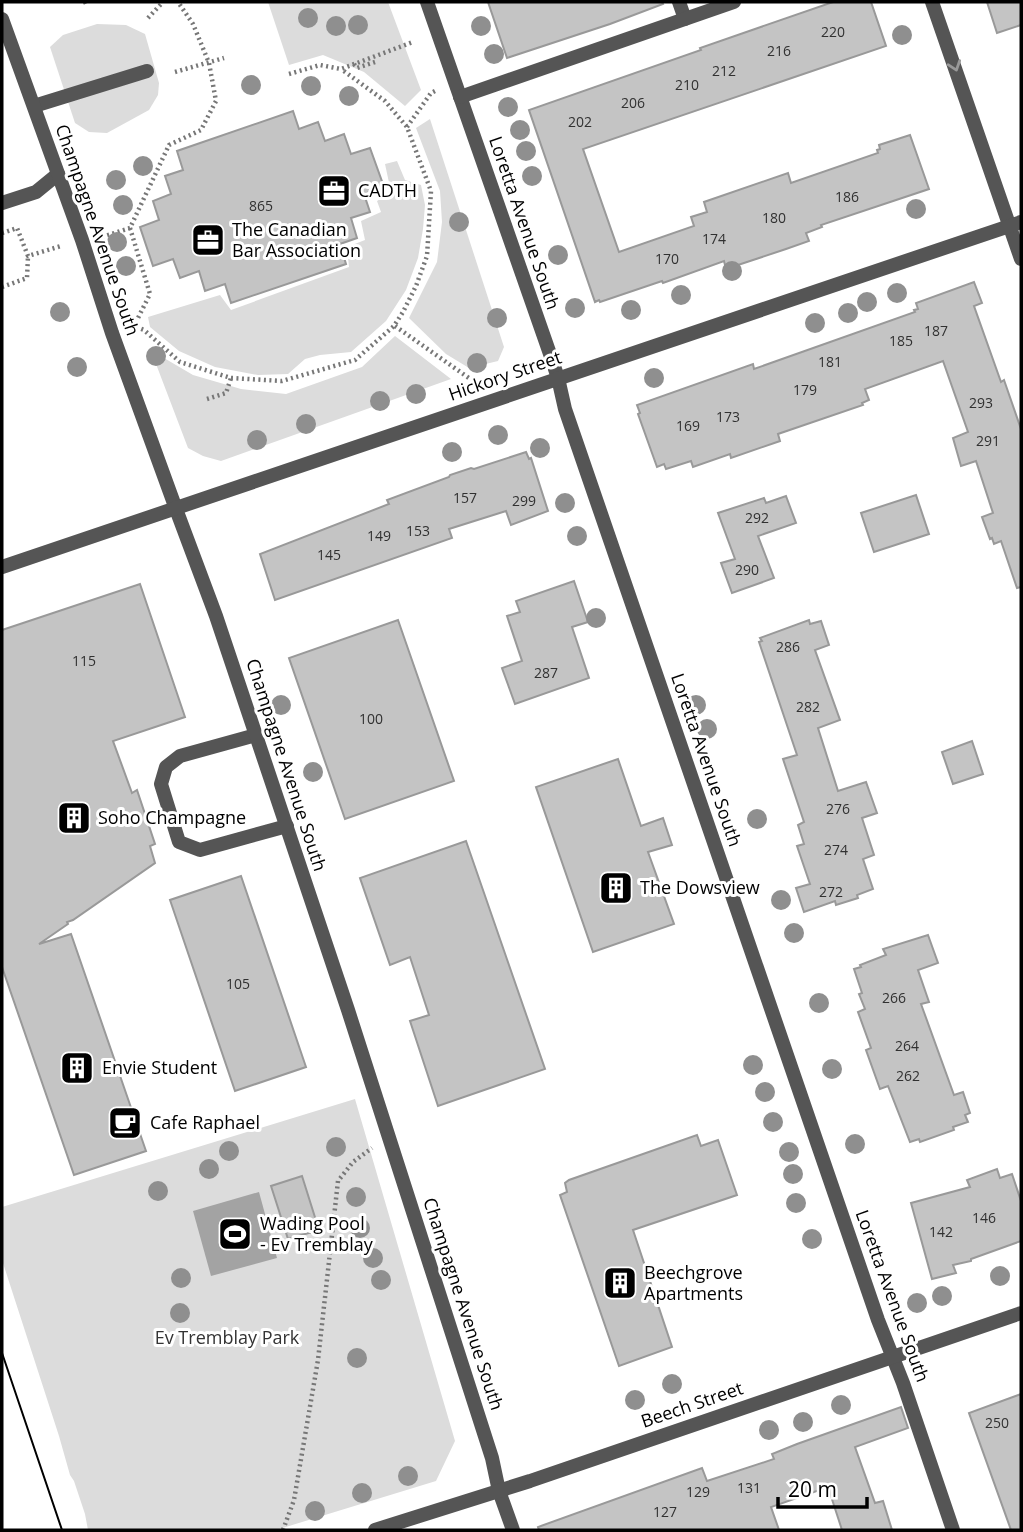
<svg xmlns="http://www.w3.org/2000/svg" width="1023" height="1532" font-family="'Open Sans',sans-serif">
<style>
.green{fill:#dcdcdc}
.water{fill:#a3a3a3}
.building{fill:#c4c4c4;stroke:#999;stroke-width:2}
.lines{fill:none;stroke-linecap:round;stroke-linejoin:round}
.path{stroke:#777;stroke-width:4.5;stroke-dasharray:2 3.5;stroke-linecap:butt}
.lane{stroke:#555;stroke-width:14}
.street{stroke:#555;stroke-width:14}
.tram{stroke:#000;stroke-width:2}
.tree{fill:#8f8f8f}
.oneway{stroke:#999}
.labels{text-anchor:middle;stroke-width:6;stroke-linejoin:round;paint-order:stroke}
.number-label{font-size:14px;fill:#313131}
.poi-label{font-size:18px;fill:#000;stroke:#fff;text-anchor:start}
.street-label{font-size:18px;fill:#000;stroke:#fff}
.park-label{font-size:18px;fill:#333;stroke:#fff}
</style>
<rect width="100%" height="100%" fill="#fff"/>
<g class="green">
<path d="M 268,2 L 388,2 L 421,90 L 405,106 L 364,72 L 323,55 L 289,65 Z"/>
<path d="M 97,24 L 126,25 L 145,34 L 159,83 L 158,95 L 149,110 L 107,133 L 89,132 L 75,123 L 50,47 L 63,35 Z"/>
<path d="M 430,119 L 504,347 L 498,361 L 469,368 L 446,354 L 409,318 L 437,262 L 442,222 L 440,191 L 416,128 Z"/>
<path d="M 397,161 L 405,180 L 421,185 L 425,205 L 423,229 L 418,258 L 406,290 L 386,321 L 351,352 L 320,355 L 305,359 L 288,374 L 258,375 L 215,367 L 179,351 L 150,327 L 148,317 L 220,295 L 231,310 L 349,267 L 347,247 L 365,240 L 361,221 L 381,212 L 377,201 L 391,192 L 385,164 Z"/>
<path d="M 395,336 L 451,379 L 221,461 L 203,456 L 188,448 L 156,364 L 164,358 L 193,375 L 241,389 L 286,394 L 362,367 Z"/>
<path d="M 355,1099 L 455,1441 L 436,1481 L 276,1530 L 88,1530 L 85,1514 L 74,1481 L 70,1475 L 59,1436 L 2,1260 L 2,1207 Z"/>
</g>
<path class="water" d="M 259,1192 L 277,1258 L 211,1276 L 193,1211 Z"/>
<g class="building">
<path d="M 488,2 L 662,2 L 663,4 L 610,24 L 507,58 Z"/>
<path d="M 833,2 L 871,2 L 886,46 L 583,149 L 619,252 L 694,226 L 691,217 L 707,212 L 704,202 L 788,173 L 791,183 L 878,153 L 877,150 L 880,149 L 879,145 L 910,135 L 929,189 L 821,225 L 822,227 L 806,233 L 809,241 L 786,249 L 726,269 L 724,261 L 663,283 L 662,281 L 600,302 L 599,300 L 595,302 L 529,110 L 701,50 L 700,48 Z"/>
<path d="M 987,2 L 1021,2 L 1021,25 L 997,33 Z"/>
<path d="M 293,111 L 299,129 L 318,122 L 325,141 L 344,134 L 351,154 L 370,148 L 384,187 L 364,194 L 370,212 L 351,218 L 357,238 L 340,244 L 346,264 L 231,303 L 225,284 L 205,291 L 199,271 L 180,278 L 173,259 L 153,266 L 140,227 L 159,220 L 153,201 L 171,194 L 165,176 L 183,170 L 177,151 Z"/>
<path d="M 974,282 L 982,303 L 974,306 L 1001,382 L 1004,380 L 1021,429 L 1021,587 L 1017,588 L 1001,541 L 994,544 L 992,538 L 990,539 L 982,517 L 993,513 L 976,461 L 961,466 L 953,438 L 968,432 L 943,361 L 865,389 L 869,400 L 862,403 L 863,405 L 778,434 L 780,441 L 731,458 L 730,454 L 693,467 L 691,461 L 666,469 L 664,464 L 657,467 L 638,414 L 640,413 L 637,405 L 753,364 L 754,369 L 915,312 L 914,310 L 918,309 L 916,303 Z"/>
<path d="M 526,452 L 529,459 L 531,458 L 548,511 L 511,525 L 506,511 L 449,529 L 452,538 L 275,600 L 260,554 L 389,504 L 387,500 L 449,477 L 450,475 L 471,468 L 474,469 Z"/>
<path d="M 916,495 L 929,534 L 874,552 L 861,513 Z"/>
<path d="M 786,496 L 796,523 L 758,536 L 774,578 L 732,593 L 721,563 L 735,559 L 718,513 L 764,498 L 766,503 Z"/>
<path d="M 574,581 L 588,622 L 572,627 L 589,678 L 515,704 L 502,668 L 522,661 L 507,616 L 520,612 L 516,601 Z"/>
<path d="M 140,584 L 185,717 L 113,741 L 132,793 L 137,790 L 155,844 L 150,846 L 155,863 L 73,920 L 67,922 L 68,924 L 39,944 L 71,934 L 146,1151 L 74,1175 L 2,967 L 2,630 Z"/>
<path d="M 398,620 L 454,781 L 345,819 L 289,658 Z"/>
<path d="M 809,620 L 810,624 L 821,621 L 829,645 L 815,650 L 840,720 L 818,728 L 838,791 L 866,782 L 877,813 L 862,818 L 874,855 L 863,859 L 873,889 L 857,895 L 858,898 L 836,905 L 835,901 L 804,912 L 796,888 L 810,884 L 797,846 L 804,844 L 798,825 L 804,822 L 783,759 L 797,755 L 759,642 L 762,641 L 760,638 Z"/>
<path d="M 972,741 L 983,774 L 953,784 L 942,752 Z"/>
<path d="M 618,759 L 641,826 L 663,818 L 672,845 L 648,852 L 674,924 L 593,952 L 536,787 Z"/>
<path d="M 466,841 L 545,1069 L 438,1106 L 410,1021 L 429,1015 L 410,957 L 390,965 L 360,878 Z"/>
<path d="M 241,876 L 306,1067 L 235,1091 L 170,900 Z"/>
<path d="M 928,935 L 938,963 L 918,970 L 929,1002 L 921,1004 L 954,1095 L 963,1092 L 970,1113 L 965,1115 L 968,1122 L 953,1127 L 954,1130 L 920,1142 L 919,1139 L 910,1142 L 888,1086 L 880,1089 L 866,1050 L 871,1048 L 858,1012 L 865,1009 L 859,994 L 862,993 L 854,969 L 861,967 L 860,965 L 886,955 L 883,949 Z"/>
<path d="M 697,1135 L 701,1146 L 718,1140 L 737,1195 L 633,1230 L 672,1347 L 619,1366 L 560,1195 L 567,1192 L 565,1183 L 569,1180 Z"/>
<path d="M 997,1169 L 1000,1178 L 1012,1174 L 1021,1201 L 1021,1241 L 971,1259 L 971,1261 L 953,1265 L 956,1273 L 932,1279 L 911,1203 L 970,1187 L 967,1180 Z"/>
<path d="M 302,1176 L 319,1230 L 288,1239 L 271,1186 Z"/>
<path d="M 1021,1394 L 1021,1530 L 1011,1530 L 969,1413 Z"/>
<path d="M 901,1407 L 908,1428 L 855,1447 L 875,1503 L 883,1501 L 892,1530 L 842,1530 L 828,1487 L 771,1507 L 779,1530 L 539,1530 L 538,1527 L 702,1468 L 707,1481 L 774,1459 L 772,1454 L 797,1444 Z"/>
</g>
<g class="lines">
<g class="path">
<path d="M 85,2 L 86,4"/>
<path d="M 148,18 L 163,2"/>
<path d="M 354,64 L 357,68 L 375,62"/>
<path d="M 175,72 L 224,58"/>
<path d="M 289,74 L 320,65 L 341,69 L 413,42"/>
<path d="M 407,127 L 431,93 L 437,90"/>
<path d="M 130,228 L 150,294 L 134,326"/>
<path d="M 2,233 L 17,228 L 28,256 L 61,246"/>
<path d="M 102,237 L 130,228 L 169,145 L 201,130 L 216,101 L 209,63 L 193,24 L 178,2"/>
<path d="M 2,287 L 27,278 L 28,256"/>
<path d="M 395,326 L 476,383"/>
<path d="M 131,327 L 134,326 L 144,330 L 180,362 L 231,378 L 282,381 L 355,360 L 394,326 L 403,312 L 416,286 L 427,256 L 431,191 L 407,127 L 385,101 L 341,69"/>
<path d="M 207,399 L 226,393 L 231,378"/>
<path d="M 283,1530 L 294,1500 L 318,1360 L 338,1181 L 353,1162 L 372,1148"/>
</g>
<g class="lane">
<path d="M 34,106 L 147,71"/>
<path d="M 2,203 L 36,192 L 58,174"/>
<path d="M 256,735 L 180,756 L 166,767 L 161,784 L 179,842 L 200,850 L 287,826"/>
</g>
<g class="street">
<path d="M 427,2 L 550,354 L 558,378 L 565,409 L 878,1320 L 903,1383 L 953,1530"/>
<path d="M 679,2 L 685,19"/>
<path d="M 932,2 L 1021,259"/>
<path d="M 2,19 L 82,240 L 112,333 L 176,509 L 216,616 L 348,1010 L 492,1458 L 499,1491 L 513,1530"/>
<path d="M 460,97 L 734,2"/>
<path d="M 2,567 L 1021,222"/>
<path d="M 375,1530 L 530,1481 L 1021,1313"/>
</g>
<path class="tram" d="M 2,1353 L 62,1530"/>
</g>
<g class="tree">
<circle cx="308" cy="18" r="10"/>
<circle cx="358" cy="25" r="10"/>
<circle cx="336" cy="26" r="10"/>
<circle cx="481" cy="26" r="10"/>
<circle cx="902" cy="35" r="10"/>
<circle cx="494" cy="54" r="10"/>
<circle cx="251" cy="85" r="10"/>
<circle cx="311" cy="86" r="10"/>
<circle cx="349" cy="96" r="10"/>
<circle cx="508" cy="107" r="10"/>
<circle cx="520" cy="130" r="10"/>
<circle cx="526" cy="151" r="10"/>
<circle cx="143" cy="166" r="10"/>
<circle cx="532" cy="176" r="10"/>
<circle cx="116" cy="180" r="10"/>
<circle cx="123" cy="205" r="10"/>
<circle cx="916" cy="209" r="10"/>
<circle cx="459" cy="222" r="10"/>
<circle cx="117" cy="242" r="10"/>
<circle cx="558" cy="255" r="10"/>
<circle cx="126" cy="266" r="10"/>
<circle cx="732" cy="271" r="10"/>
<circle cx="897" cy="293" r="10"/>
<circle cx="681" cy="295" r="10"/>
<circle cx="867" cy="302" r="10"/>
<circle cx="575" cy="308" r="10"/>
<circle cx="631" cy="310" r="10"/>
<circle cx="60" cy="312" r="10"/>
<circle cx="848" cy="313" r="10"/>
<circle cx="497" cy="318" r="10"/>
<circle cx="815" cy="323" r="10"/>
<circle cx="156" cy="356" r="10"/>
<circle cx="477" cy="363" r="10"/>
<circle cx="77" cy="367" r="10"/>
<circle cx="654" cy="378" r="10"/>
<circle cx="416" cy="394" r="10"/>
<circle cx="380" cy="401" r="10"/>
<circle cx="306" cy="424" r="10"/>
<circle cx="498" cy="435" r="10"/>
<circle cx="257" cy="440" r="10"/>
<circle cx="540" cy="448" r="10"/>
<circle cx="452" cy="452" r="10"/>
<circle cx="565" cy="503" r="10"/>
<circle cx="577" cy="536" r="10"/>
<circle cx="596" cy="618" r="10"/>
<circle cx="281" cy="705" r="10"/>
<circle cx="696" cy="705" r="10"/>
<circle cx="707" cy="729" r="10"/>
<circle cx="313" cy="772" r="10"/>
<circle cx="757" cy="819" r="10"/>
<circle cx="781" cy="900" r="10"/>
<circle cx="794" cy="933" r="10"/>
<circle cx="819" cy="1003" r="10"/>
<circle cx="753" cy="1065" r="10"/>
<circle cx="832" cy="1069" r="10"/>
<circle cx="765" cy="1092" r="10"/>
<circle cx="773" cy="1122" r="10"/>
<circle cx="855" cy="1144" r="10"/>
<circle cx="336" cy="1147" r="10"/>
<circle cx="229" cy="1151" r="10"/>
<circle cx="789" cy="1152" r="10"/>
<circle cx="209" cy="1169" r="10"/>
<circle cx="793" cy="1174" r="10"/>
<circle cx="158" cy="1191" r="10"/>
<circle cx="356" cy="1197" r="10"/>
<circle cx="796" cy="1203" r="10"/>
<circle cx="360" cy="1228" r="10"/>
<circle cx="812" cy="1239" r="10"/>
<circle cx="373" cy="1258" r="10"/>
<circle cx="1000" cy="1276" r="10"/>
<circle cx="181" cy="1278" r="10"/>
<circle cx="381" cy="1280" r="10"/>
<circle cx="942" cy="1296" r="10"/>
<circle cx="917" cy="1303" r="10"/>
<circle cx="180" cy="1313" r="10"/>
<circle cx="357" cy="1358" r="10"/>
<circle cx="672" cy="1384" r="10"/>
<circle cx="635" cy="1400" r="10"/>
<circle cx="841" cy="1405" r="10"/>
<circle cx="803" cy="1422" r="10"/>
<circle cx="769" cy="1430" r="10"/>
<circle cx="408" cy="1476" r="10"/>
<circle cx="362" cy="1493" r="10"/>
<circle cx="315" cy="1511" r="10"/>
</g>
<defs><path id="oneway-chevron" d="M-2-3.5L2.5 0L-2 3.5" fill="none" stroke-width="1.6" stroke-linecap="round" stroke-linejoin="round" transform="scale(1.75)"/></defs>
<use class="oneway" href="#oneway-chevron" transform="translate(955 66) rotate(71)"/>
<defs>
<symbol id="office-square" viewBox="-11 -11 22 22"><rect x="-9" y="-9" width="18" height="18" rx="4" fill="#000" stroke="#fff"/><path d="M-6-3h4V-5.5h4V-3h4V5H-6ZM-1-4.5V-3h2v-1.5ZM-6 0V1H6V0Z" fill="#fff"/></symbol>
<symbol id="building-square" viewBox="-11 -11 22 22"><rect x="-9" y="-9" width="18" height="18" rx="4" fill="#000" stroke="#fff"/><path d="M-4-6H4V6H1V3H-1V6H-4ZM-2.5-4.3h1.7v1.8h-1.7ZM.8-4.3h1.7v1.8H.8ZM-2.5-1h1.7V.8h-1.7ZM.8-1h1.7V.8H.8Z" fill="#fff"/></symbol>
<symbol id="cafe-square" viewBox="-11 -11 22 22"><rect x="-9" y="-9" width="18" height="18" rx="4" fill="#000" stroke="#fff"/><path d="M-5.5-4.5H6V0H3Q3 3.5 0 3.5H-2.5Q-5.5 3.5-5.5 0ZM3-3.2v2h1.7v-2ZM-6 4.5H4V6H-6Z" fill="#fff"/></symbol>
<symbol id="stadium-square" viewBox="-11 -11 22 22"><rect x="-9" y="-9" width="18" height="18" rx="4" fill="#000" stroke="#fff"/><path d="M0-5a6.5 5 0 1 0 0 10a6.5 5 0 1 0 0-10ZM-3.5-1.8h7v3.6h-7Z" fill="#fff"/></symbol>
</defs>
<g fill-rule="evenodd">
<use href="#office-square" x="315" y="172" width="38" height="38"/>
<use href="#office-square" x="189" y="221" width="38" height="38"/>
<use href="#building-square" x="55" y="799" width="38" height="38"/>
<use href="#building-square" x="597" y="869" width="38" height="38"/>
<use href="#building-square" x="58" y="1049" width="38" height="38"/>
<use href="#cafe-square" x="106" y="1104" width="38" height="38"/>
<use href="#stadium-square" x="216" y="1215" width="38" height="38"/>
<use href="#building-square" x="601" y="1264" width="38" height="38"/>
</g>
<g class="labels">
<g class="number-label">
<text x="833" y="37">220</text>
<text x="779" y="56">216</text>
<text x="724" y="76">212</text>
<text x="687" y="90">210</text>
<text x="633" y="108">206</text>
<text x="580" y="127">202</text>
<text x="847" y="202">186</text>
<text x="261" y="211">865</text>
<text x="774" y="223">180</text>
<text x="714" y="244">174</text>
<text x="667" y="264">170</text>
<text x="936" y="336">187</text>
<text x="901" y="346">185</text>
<text x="830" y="367">181</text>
<text x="805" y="395">179</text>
<text x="981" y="408">293</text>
<text x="728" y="422">173</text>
<text x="688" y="431">169</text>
<text x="988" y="446">291</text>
<text x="465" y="503">157</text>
<text x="524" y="506">299</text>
<text x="757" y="523">292</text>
<text x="418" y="536">153</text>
<text x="379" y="541">149</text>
<text x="329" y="560">145</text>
<text x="747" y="575">290</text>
<text x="788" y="652">286</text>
<text x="84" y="666">115</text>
<text x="546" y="678">287</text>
<text x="808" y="712">282</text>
<text x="371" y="724">100</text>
<text x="838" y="814">276</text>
<text x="836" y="855">274</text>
<text x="831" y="897">272</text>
<text x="238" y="989">105</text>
<text x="894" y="1003">266</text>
<text x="907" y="1051">264</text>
<text x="908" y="1081">262</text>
<text x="984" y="1223">146</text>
<text x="941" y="1237">142</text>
<text x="997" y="1428">250</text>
<text x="749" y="1493">131</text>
<text x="698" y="1497">129</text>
<text x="665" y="1517">127</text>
</g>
<g class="poi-label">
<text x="358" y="197">CADTH</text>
<text x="232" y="236">The Canadian<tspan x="232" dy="21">Bar Association</tspan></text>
<text x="98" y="824">Soho Champagne</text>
<text x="640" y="894">The Dowsview</text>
<text x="102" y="1074">Envie Student</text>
<text x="150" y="1129">Cafe Raphael</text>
<text x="260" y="1230">Wading Pool<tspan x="260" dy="21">- Ev Tremblay</tspan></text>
<text x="644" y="1279">Beechgrove<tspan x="644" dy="21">Apartments</tspan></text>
</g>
<g class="street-label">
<text transform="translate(524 223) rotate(71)" y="6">Loretta Avenue South</text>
<text transform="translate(97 230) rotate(71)" y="6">Champagne Avenue South</text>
<text transform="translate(505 376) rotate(-19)" y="6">Hickory Street</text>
<text transform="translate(706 760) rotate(71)" y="6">Loretta Avenue South</text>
<text transform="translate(286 765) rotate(72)" y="6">Champagne Avenue South</text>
<text transform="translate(892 1296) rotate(70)" y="6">Loretta Avenue South</text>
<text transform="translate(463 1304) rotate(72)" y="6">Champagne Avenue South</text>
<text transform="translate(692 1405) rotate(-19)" y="6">Beech Street</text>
</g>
<g class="park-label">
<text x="227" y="1344">Ev Tremblay Park</text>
</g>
</g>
<rect width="1023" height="1532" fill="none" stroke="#000000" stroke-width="7"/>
<path d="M778 1497v10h89v-10" fill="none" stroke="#000000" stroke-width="3.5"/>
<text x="788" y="1497" font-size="21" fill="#000000" stroke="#ffffff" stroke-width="5" paint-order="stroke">20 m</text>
</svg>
